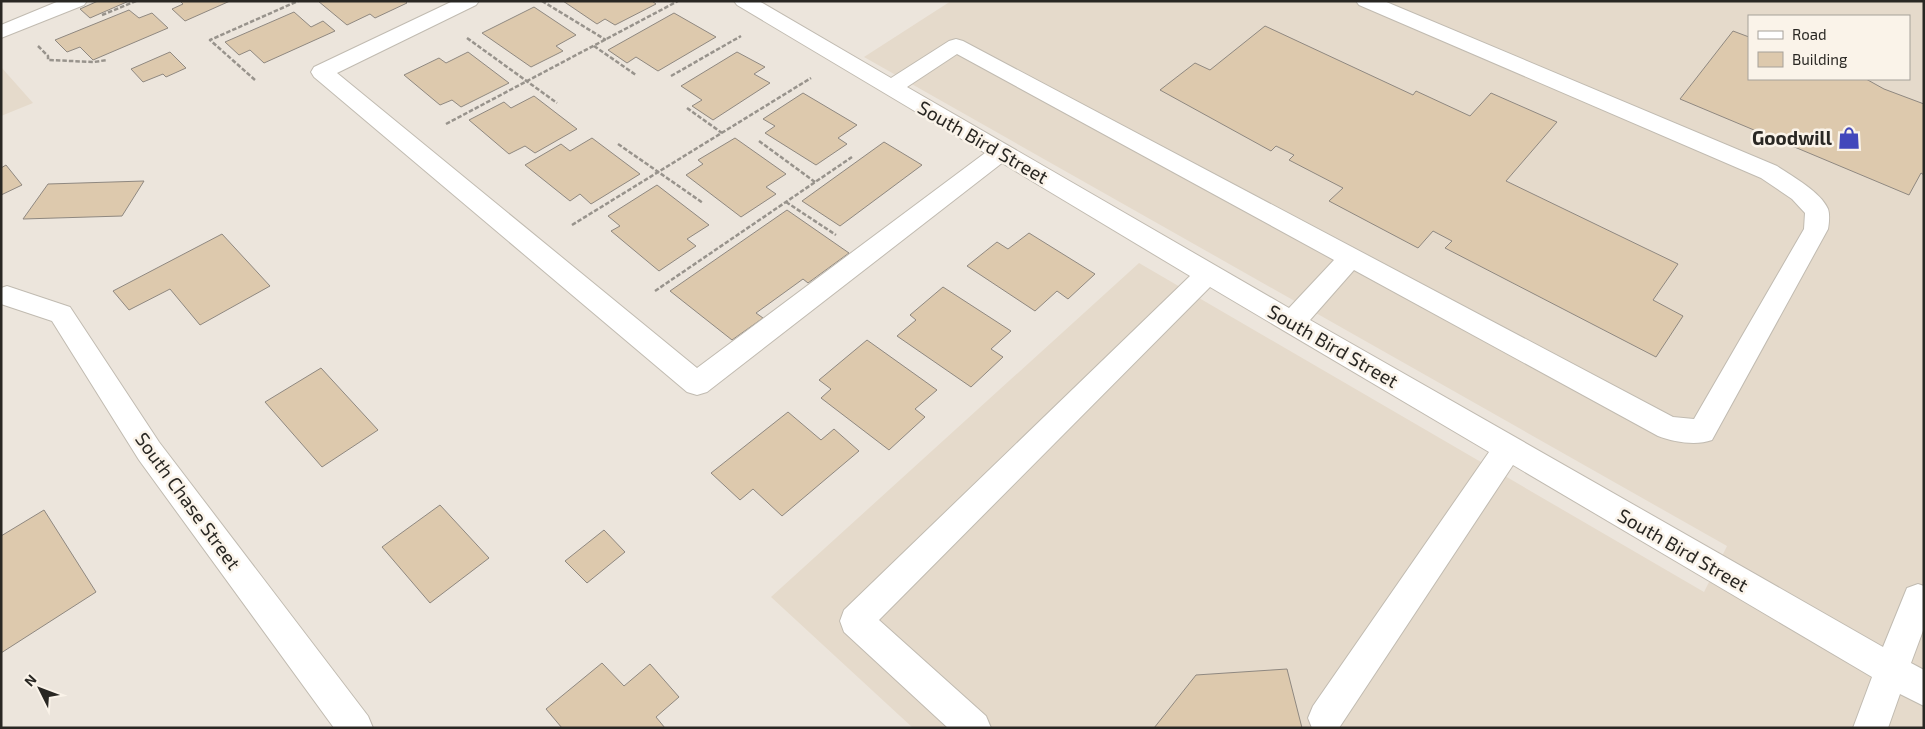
<svg xmlns="http://www.w3.org/2000/svg" width="1925" height="729" font-family="'Exo 2',sans-serif">
<style>
.built{fill:#e5dacb;fill-rule:evenodd}
.building{fill:#ddc9ad;stroke:#8f8880}
.lines{fill:none;stroke-linecap:round;stroke-linejoin:round}
.minor-casing{stroke:#c1bbb1;stroke-width:2}
.path{stroke:#98938c;stroke-width:2.5;stroke-dasharray:4.5 2;stroke-linecap:butt}
.minor{fill:#fff;fill-rule:evenodd}
.labels{text-anchor:middle;stroke-width:5;stroke-linejoin:round;paint-order:stroke}
.poi-label{font-size:19px;font-weight:bold;fill:#292723;stroke:#faf3e9;text-anchor:end}
.street-label{font-size:19px;fill:#292723;stroke:#faf3e9}
</style>
<rect width="100%" height="100%" fill="#ece5dc"/>
<g class="built">
<path d="M 951,1 L 1924,1 L 1924,728 L 913,728 L 771,597 L 1139,263 L 1704,592 L 1727,546 L 864,57 ZM 1749,16 L 1909,16 L 1909,79 L 1749,79 Z"/>
<path d="M 1,67 L 33,103 L 1,116 Z"/>
</g>
<g class="building">
<path d="M 98,1 L 129,1 L 90,18 L 80,9 Z"/>
<path d="M 180,1 L 230,1 L 185,21 L 172,9 L 183,4 Z"/>
<path d="M 318,1 L 405,1 L 407,3 L 375,18 L 370,14 L 347,25 Z"/>
<path d="M 563,1 L 652,1 L 656,4 L 615,25 L 605,19 L 597,24 Z"/>
<path d="M 534,7 L 576,35 L 556,46 L 563,51 L 531,67 L 482,33 Z"/>
<path d="M 129,10 L 139,18 L 152,13 L 168,28 L 93,60 L 80,47 L 67,52 L 55,40 Z"/>
<path d="M 294,12 L 311,27 L 323,21 L 335,31 L 264,63 L 250,50 L 239,55 L 225,42 Z"/>
<path d="M 674,13 L 716,37 L 658,71 L 636,57 L 627,63 L 608,50 Z"/>
<path d="M 1265,26 L 1413,95 L 1416,91 L 1470,116 L 1491,93 L 1557,122 L 1506,181 L 1678,264 L 1653,300 L 1683,316 L 1656,357 L 1445,248 L 1452,241 L 1433,231 L 1418,248 L 1329,201 L 1343,188 L 1289,160 L 1294,155 L 1276,146 L 1271,151 L 1160,90 L 1195,63 L 1210,70 Z"/>
<path d="M 1733,31 L 1749,37 L 1749,79 L 1866,79 L 1884,89 L 1924,104 L 1924,175 L 1921,173 L 1909,195 L 1680,99 Z"/>
<path d="M 170,52 L 186,68 L 166,77 L 163,74 L 143,82 L 131,69 Z"/>
<path d="M 468,52 L 509,83 L 461,107 L 452,100 L 440,105 L 404,75 L 439,58 L 446,63 Z"/>
<path d="M 737,52 L 765,67 L 754,74 L 770,83 L 713,120 L 692,106 L 702,100 L 681,86 Z"/>
<path d="M 803,93 L 857,125 L 838,138 L 847,144 L 816,165 L 765,133 L 775,126 L 763,119 Z"/>
<path d="M 534,96 L 577,129 L 535,153 L 525,146 L 509,154 L 469,120 L 504,102 L 511,108 Z"/>
<path d="M 592,138 L 640,174 L 591,204 L 580,194 L 570,201 L 525,165 L 561,144 L 570,151 Z"/>
<path d="M 735,138 L 786,174 L 766,187 L 776,194 L 741,217 L 686,175 L 703,164 L 698,160 Z"/>
<path d="M 884,142 L 922,165 L 840,226 L 802,201 Z"/>
<path d="M 6,165 L 22,185 L 1,195 L 1,168 Z"/>
<path d="M 144,181 L 122,216 L 23,219 L 48,184 Z"/>
<path d="M 657,185 L 709,225 L 687,239 L 696,246 L 659,271 L 611,231 L 620,226 L 608,216 Z"/>
<path d="M 787,210 L 849,253 L 808,283 L 803,279 L 756,313 L 763,318 L 732,340 L 670,291 Z"/>
<path d="M 1029,233 L 1095,274 L 1068,299 L 1057,291 L 1035,311 L 967,266 L 997,242 L 1008,249 Z"/>
<path d="M 222,234 L 270,286 L 200,325 L 170,289 L 129,310 L 113,291 Z"/>
<path d="M 943,287 L 1011,331 L 991,349 L 1003,357 L 971,387 L 897,336 L 916,320 L 910,315 Z"/>
<path d="M 867,340 L 937,390 L 915,409 L 925,417 L 889,450 L 821,398 L 831,389 L 819,380 Z"/>
<path d="M 321,368 L 378,430 L 322,467 L 265,402 Z"/>
<path d="M 788,412 L 821,440 L 834,429 L 859,451 L 782,516 L 753,489 L 740,500 L 711,473 Z"/>
<path d="M 440,505 L 489,558 L 430,603 L 382,547 Z"/>
<path d="M 44,510 L 96,592 L 1,653 L 1,536 Z"/>
<path d="M 604,530 L 625,552 L 587,583 L 565,561 Z"/>
<path d="M 602,663 L 624,686 L 650,664 L 679,697 L 656,717 L 665,728 L 562,728 L 546,709 Z"/>
<path d="M 1287,669 L 1302,728 L 1154,728 L 1196,675 Z"/>
</g>
<g class="lines">
<defs>
<g id="minor">
<path d="M 59,1 L 87,1 L 84,5 L 1,38 L 1,25 Z"/>
<path d="M 453,1 L 479,1 L 476,5 L 337,73 L 697,368 L 985,153 L 737,5 L 734,1 L 759,1 L 891,78 L 949,41 L 956,39 L 963,41 L 1673,417 L 1694,419 L 1804,229 L 1805,213 L 1792,199 L 1761,178 L 1359,5 L 1356,1 L 1384,1 L 1777,166 C 1792,176 1821,192 1828,209 C 1830,215 1829,223 1828,229 L 1712,440 C 1696,446 1674,442 1658,436 L 1354,270 L 1310,320 L 1883,647 L 1907,588 L 1918,584 L 1924,586 L 1924,628 L 1911,663 L 1924,670 L 1924,706 L 1900,694 L 1888,728 L 1853,728 L 1872,677 L 1513,465 L 1339,728 L 1312,728 L 1308,718 L 1313,706 L 1489,452 L 1210,287 L 879,620 L 986,716 L 991,728 L 948,728 L 844,632 L 840,621 L 844,610 L 1190,276 L 1002,163 L 707,392 L 697,395 L 687,392 L 314,77 L 311,72 L 314,67 ZM 957,54 L 1334,260 L 1289,308 L 907,87 Z"/>
<path d="M 7,286 L 70,307 L 159,442 L 368,716 L 373,728 L 334,728 L 139,460 L 52,321 L 1,304 L 1,288 Z"/>
</g>
</defs>
<use href="#minor" class="minor-casing"/>
<g class="path">
<path d="M 542,1 L 606,40"/>
<path d="M 102,15 L 136,1"/>
<path d="M 467,38 L 557,103"/>
<path d="M 38,46 L 48,56 L 48,60 L 94,62 L 107,60"/>
<path d="M 594,46 L 636,75"/>
<path d="M 671,76 L 741,36"/>
<path d="M 255,80 L 210,40 L 298,1"/>
<path d="M 687,108 L 722,133"/>
<path d="M 446,124 L 678,1"/>
<path d="M 759,141 L 815,182"/>
<path d="M 618,144 L 703,203"/>
<path d="M 786,202 L 836,235"/>
<path d="M 572,225 L 811,78"/>
<path d="M 655,291 L 852,157"/>
</g>
<use href="#minor" class="minor"/>
</g>
<defs>
<symbol id="shop-bare" viewBox="-9 -9 18 18"><path d="M-5-2.5h2.3a2.7 3.5 0 0 1 5.4 0H5L5.5 6h-11ZM-1.5-2.5h3a1.5 2.3 0 0 0-3 0Z" fill="#4247bb" stroke="#faf3e9" stroke-width="2.5" paint-order="stroke"/></symbol>
</defs>
<g fill-rule="evenodd">
<use href="#shop-bare" x="1833" y="122" width="32" height="32"/>
</g>
<g class="labels">
<g class="poi-label">
<text x="1832" y="145">Goodwill</text>
</g>
<g class="street-label">
<text transform="translate(983 142) rotate(30)" y="7">South Bird Street</text>
<text transform="translate(1333 346) rotate(30)" y="7">South Bird Street</text>
<text transform="translate(188 501) rotate(54)" y="7">South Chase Street</text>
<text transform="translate(1683 550) rotate(30)" y="7">South Bird Street</text>
</g>
</g>
<rect width="1925" height="729" fill="none" stroke="#292723" stroke-width="5"/>
<rect x="1748" y="15" width="162" height="65" fill="#faf3e9" stroke="#a6a19a"/>
<rect x="1758" y="31" width="25" height="8" fill="#ffffff" stroke="#a6a19a"/>
<text x="1792" y="40" font-size="15" fill="#292723">Road</text>
<rect x="1758" y="52" width="25" height="15" fill="#ddc9ad" stroke="#a6a19a"/>
<text x="1792" y="65" font-size="15" fill="#292723">Building</text>
<g transform="translate(40 689) rotate(312)" stroke="#faf3e9" stroke-width="4" paint-order="stroke">
<path d="M0-4L9 19L0 12L-9 19Z" fill="#292723"/>
<text y="-8" font-size="14" font-weight="bold" text-anchor="middle" fill="#292723">N</text>
</g>
</svg>
